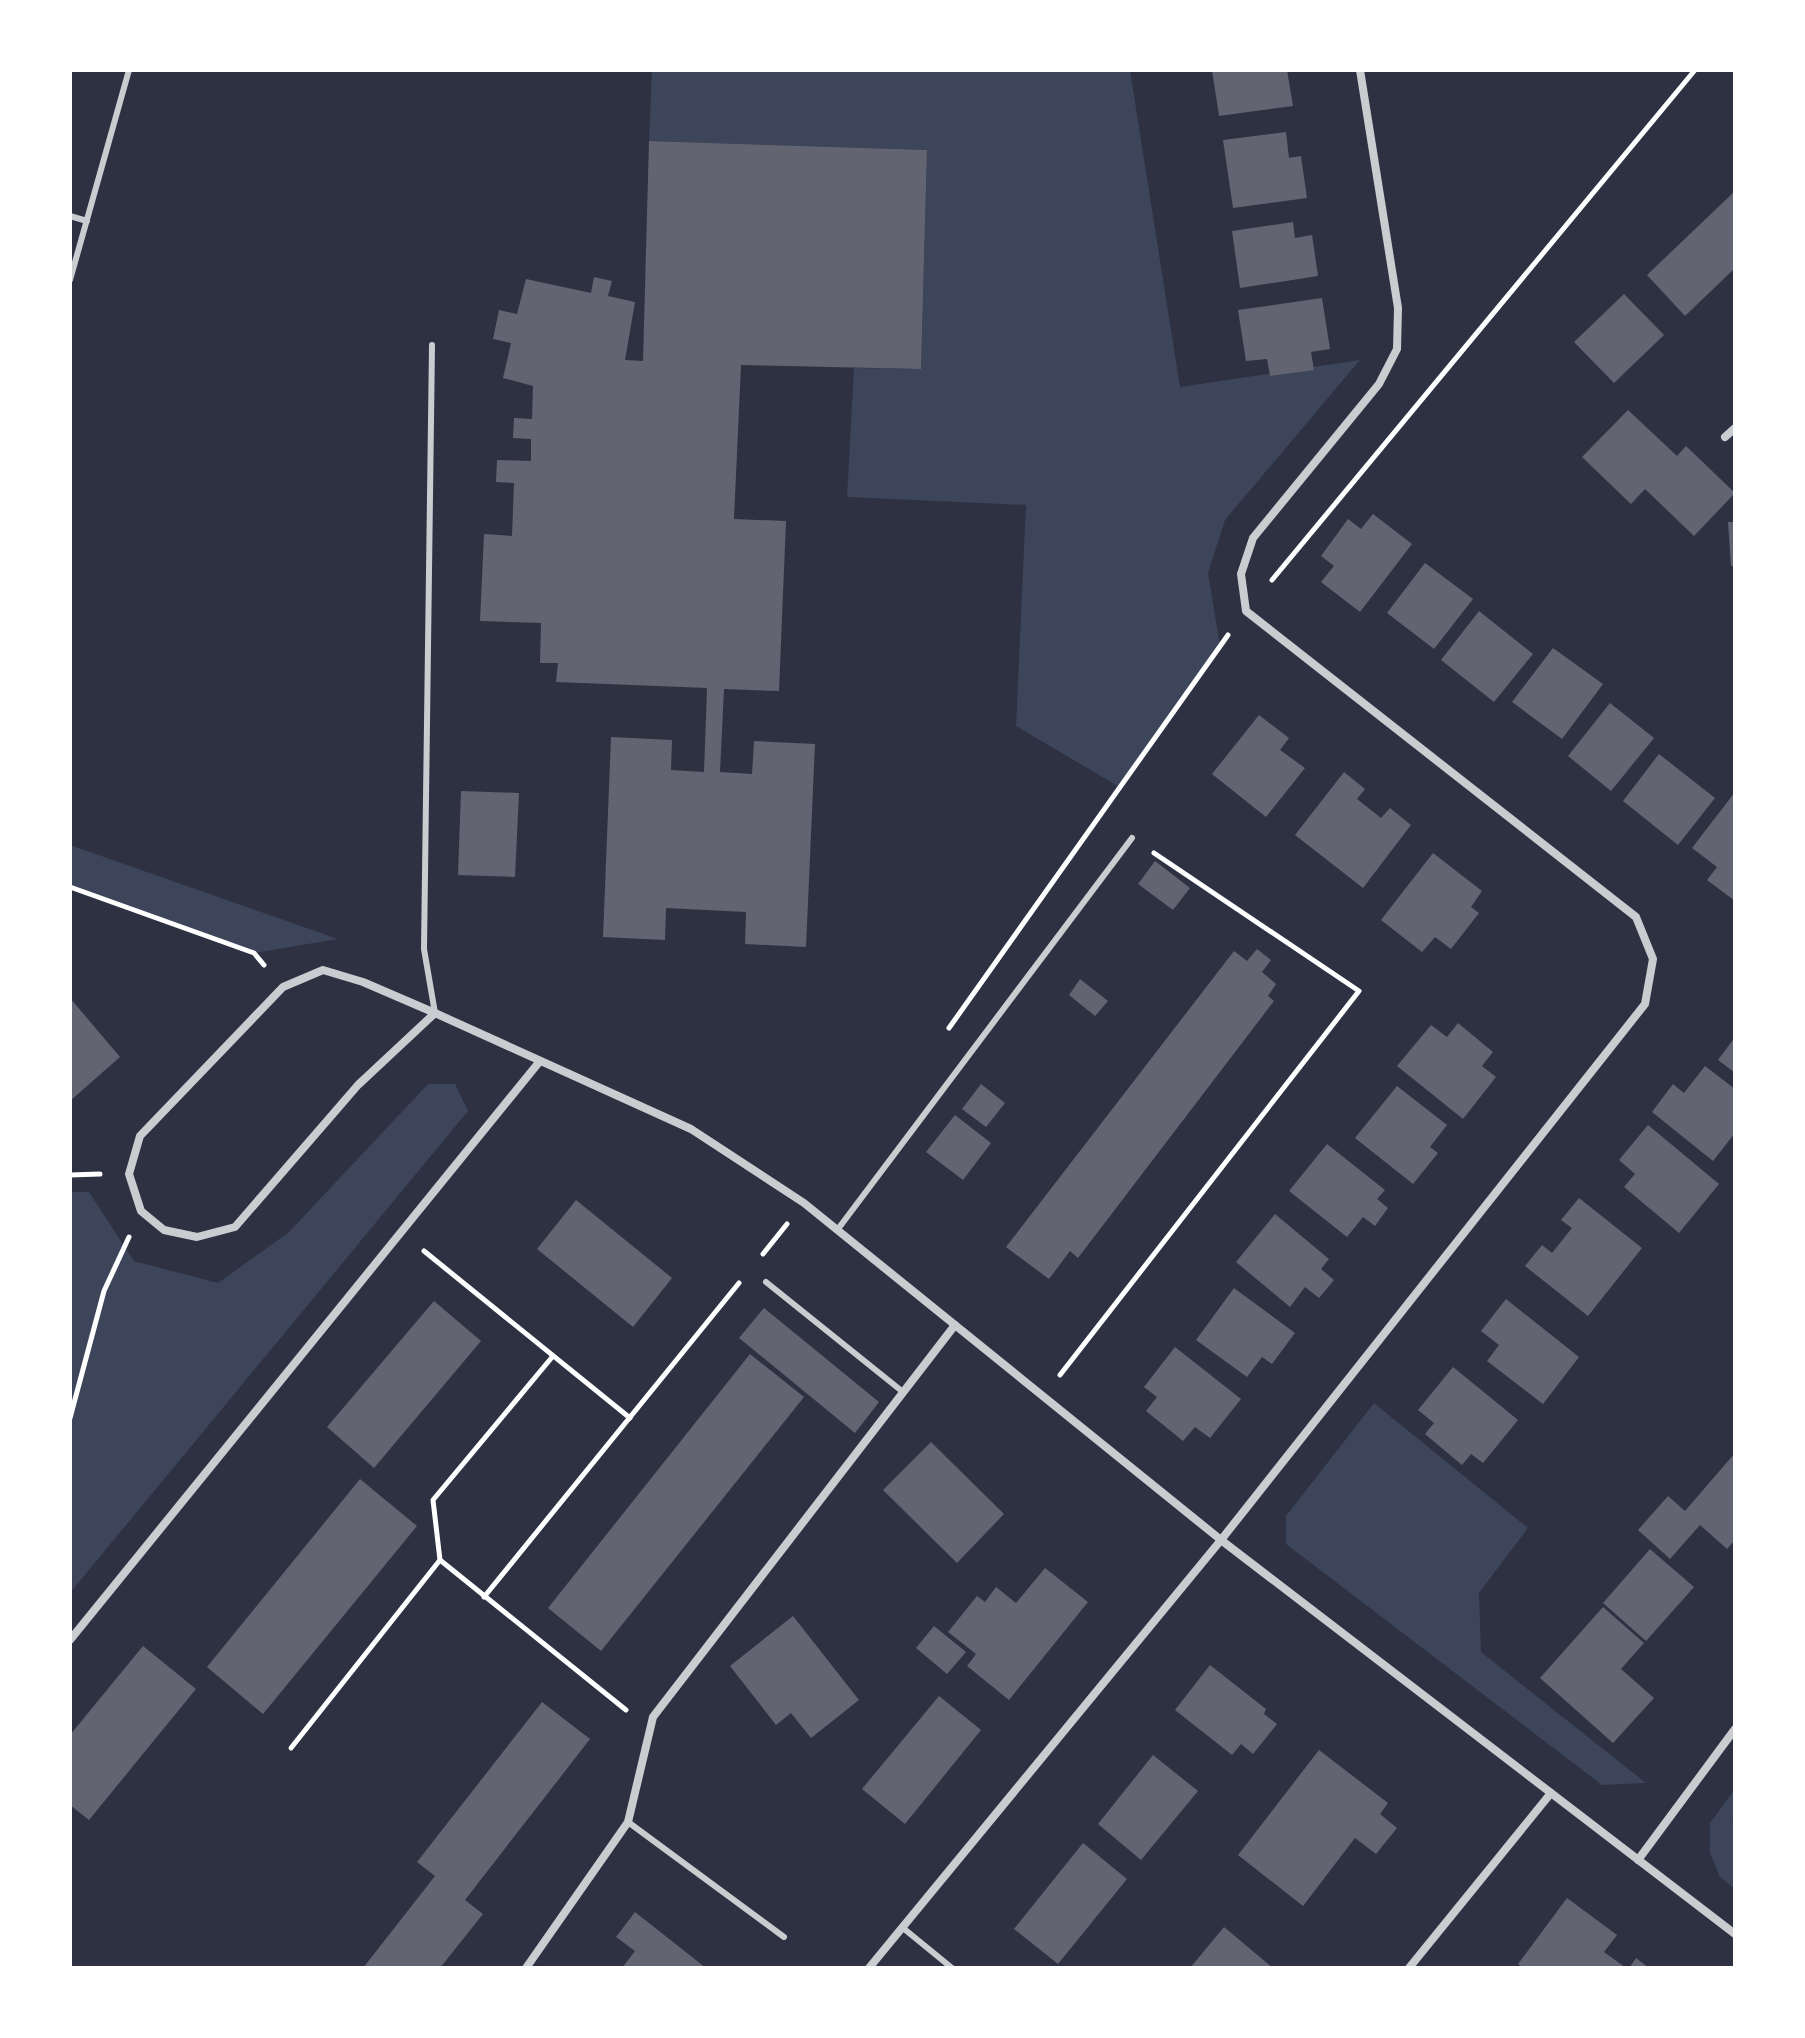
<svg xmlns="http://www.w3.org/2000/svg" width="1805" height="2038" font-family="Manrope,sans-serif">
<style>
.green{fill:#3c4559}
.building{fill:#626471}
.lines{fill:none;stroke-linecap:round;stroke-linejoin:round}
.path{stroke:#fff;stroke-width:5}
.service{stroke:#caccd0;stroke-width:6}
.minor{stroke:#caccd0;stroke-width:8}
</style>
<rect width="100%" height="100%" fill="#2d3142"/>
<g class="green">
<path d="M 652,70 L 1130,70 L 1180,387 L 1360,360 L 1225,520 L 1208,573 L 1220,645 L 1121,788 L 1016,726 L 1026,505 L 847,497 L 854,368 L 921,369 L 927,150 L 649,141 Z"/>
<path d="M 70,845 L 338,939 L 254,953 L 70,887 Z"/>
<path d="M 428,1084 L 455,1084 L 468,1111 L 70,1593 L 70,1192 L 89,1192 L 134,1261 L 218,1283 L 289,1232 Z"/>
<path d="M 1374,1403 L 1528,1528 L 1479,1593 L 1481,1652 L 1646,1783 L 1602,1785 L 1286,1544 L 1286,1516 Z"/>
<path d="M 1735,1789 L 1735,1813 L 1732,1817 L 1735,1820 L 1735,1889 L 1720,1877 L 1710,1853 L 1710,1823 Z"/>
</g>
<g class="building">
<path d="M 1212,70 L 1287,70 L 1293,106 L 1219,116 Z"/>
<path d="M 1286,132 L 1289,158 L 1301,156 L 1307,198 L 1233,208 L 1223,140 Z"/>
<path d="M 649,141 L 927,150 L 921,369 L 741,365 L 734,519 L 786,521 L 779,691 L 724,689 L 720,772 L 752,774 L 754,741 L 815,744 L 806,947 L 745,944 L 746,912 L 666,908 L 665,940 L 603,937 L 611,737 L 672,740 L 671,770 L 704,772 L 707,688 L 556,682 L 558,663 L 540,663 L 541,623 L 480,621 L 484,534 L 512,536 L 514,483 L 496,482 L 497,460 L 531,461 L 531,439 L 513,438 L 514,418 L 532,419 L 533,386 L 503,378 L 511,343 L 493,339 L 499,310 L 517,314 L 526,279 L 591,293 L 594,277 L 612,281 L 608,296 L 635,302 L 625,360 L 643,361 Z"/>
<path d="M 1735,191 L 1735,272 L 1733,270 L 1685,316 L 1647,275 Z"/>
<path d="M 1293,222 L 1295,238 L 1312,235 L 1318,276 L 1240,288 L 1232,231 Z"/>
<path d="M 1624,294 L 1664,335 L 1614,383 L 1574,342 Z"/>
<path d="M 1322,298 L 1330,349 L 1311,352 L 1314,370 L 1270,376 L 1267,359 L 1246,361 L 1238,310 Z"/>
<path d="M 1628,410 L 1677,456 L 1686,446 L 1735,493 L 1694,536 L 1645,489 L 1631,504 L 1582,457 Z"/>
<path d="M 1373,514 L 1412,544 L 1360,612 L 1321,582 L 1334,566 L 1321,556 L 1348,519 L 1361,529 Z"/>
<path d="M 1728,522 L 1735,522 L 1735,566 L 1731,566 Z"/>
<path d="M 1425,563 L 1473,599 L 1434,649 L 1387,613 Z"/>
<path d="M 1479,611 L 1533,654 L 1494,702 L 1441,660 Z"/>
<path d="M 1553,648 L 1603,684 L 1562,739 L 1512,702 Z"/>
<path d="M 1610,703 L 1654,738 L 1611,791 L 1568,756 Z"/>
<path d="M 1259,715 L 1289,738 L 1280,750 L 1305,768 L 1266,817 L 1212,774 Z"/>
<path d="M 1659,754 L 1715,798 L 1678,845 L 1623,801 Z"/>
<path d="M 1344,772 L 1365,789 L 1357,799 L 1381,818 L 1390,808 L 1411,825 L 1363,888 L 1295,835 Z"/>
<path d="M 461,791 L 519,793 L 515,877 L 458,875 Z"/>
<path d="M 1735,792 L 1735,901 L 1707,880 L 1717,867 L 1692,848 Z"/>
<path d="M 1433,853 L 1482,891 L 1471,907 L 1479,913 L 1451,949 L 1435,937 L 1422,952 L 1381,920 Z"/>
<path d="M 1155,861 L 1190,888 L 1173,910 L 1138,884 Z"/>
<path d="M 1257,949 L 1271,960 L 1262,972 L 1276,984 L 1268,996 L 1274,1001 L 1078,1258 L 1070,1251 L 1049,1279 L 1006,1247 L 1234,951 L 1247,961 Z"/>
<path d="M 1080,979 L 1108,1001 L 1095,1016 L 1069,995 Z"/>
<path d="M 70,998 L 120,1057 L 70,1101 Z"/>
<path d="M 1458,1023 L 1493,1052 L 1482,1066 L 1496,1077 L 1463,1119 L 1397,1066 L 1431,1025 L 1447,1037 Z"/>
<path d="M 1735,1037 L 1735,1073 L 1718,1060 Z"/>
<path d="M 1705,1066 L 1735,1089 L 1735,1133 L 1713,1161 L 1652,1112 L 1673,1084 L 1684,1093 Z"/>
<path d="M 981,1084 L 1005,1103 L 986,1127 L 962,1109 Z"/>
<path d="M 1397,1086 L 1447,1125 L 1430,1147 L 1438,1153 L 1413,1184 L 1355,1138 Z"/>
<path d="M 955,1115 L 991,1143 L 963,1180 L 926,1152 Z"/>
<path d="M 1648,1125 L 1719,1184 L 1679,1233 L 1624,1187 L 1635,1174 L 1619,1160 Z"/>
<path d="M 1327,1144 L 1385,1190 L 1377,1199 L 1388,1208 L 1375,1226 L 1363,1217 L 1347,1237 L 1289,1191 Z"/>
<path d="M 1579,1198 L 1642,1248 L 1588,1316 L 1525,1266 L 1542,1245 L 1552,1253 L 1572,1228 L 1561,1220 Z"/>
<path d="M 576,1200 L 672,1278 L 633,1327 L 537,1249 Z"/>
<path d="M 1275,1214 L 1329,1259 L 1321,1269 L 1334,1280 L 1319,1298 L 1305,1287 L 1290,1307 L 1236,1262 Z"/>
<path d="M 1234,1288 L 1295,1333 L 1272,1364 L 1262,1357 L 1247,1377 L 1196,1340 Z"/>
<path d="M 1506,1299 L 1579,1357 L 1543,1404 L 1487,1361 L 1499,1345 L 1481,1331 Z"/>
<path d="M 434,1301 L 481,1341 L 374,1468 L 327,1427 Z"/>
<path d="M 764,1308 L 879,1402 L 855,1433 L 739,1338 Z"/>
<path d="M 1175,1347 L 1241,1399 L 1210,1438 L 1195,1427 L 1183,1441 L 1146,1411 L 1157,1397 L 1144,1387 Z"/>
<path d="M 750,1354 L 804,1397 L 601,1651 L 548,1608 Z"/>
<path d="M 1453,1367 L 1518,1420 L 1483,1463 L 1471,1454 L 1462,1465 L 1425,1434 L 1434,1423 L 1418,1410 Z"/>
<path d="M 931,1442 L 1004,1514 L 957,1563 L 883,1490 Z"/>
<path d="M 1735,1453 L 1735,1540 L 1727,1549 L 1700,1525 L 1670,1559 L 1638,1530 L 1668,1496 L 1685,1511 Z"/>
<path d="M 360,1479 L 417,1526 L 263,1714 L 207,1667 Z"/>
<path d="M 1650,1549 L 1694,1587 L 1646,1641 L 1603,1603 Z"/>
<path d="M 1045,1568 L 1088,1602 L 1009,1700 L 967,1666 L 976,1654 L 948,1632 L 977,1596 L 985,1602 L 996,1587 L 1016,1603 Z"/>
<path d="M 1603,1607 L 1644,1643 L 1621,1669 L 1654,1698 L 1613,1743 L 1540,1678 Z"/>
<path d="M 793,1616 L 859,1700 L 811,1738 L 791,1713 L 776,1725 L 730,1666 Z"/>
<path d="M 934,1626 L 966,1652 L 947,1674 L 916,1648 Z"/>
<path d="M 143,1646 L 196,1689 L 89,1820 L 70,1805 L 70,1735 Z"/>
<path d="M 1210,1665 L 1266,1709 L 1264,1714 L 1277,1724 L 1253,1754 L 1241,1744 L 1232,1755 L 1175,1710 Z"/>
<path d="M 939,1696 L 981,1730 L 905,1824 L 862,1789 Z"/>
<path d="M 542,1702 L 590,1739 L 465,1900 L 483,1914 L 440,1968 L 363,1968 L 435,1876 L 417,1862 Z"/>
<path d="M 1319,1750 L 1388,1803 L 1380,1814 L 1397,1828 L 1376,1854 L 1355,1838 L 1303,1906 L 1238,1855 Z"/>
<path d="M 1153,1755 L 1198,1791 L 1141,1860 L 1098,1824 Z"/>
<path d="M 1083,1843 L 1127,1879 L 1058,1964 L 1014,1929 Z"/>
<path d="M 1567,1898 L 1617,1935 L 1604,1952 L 1626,1968 L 1523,1968 L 1518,1964 Z"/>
<path d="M 635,1912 L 706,1968 L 622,1968 L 635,1951 L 616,1937 Z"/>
<path d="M 1224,1927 L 1273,1968 L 1190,1968 Z"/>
<path d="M 1636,1958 L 1649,1968 L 1629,1968 Z"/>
</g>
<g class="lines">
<g class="path">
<path d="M 1272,580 L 1695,70"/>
<path d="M 70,887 L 254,953 L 264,965"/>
<path d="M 949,1028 L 1228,635"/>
<path d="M 70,1175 L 100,1174"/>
<path d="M 424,1251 L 630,1418"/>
<path d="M 763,1254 L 787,1224"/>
<path d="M 553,1356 L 433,1500 L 440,1560 L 626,1710"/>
<path d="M 1060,1375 L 1359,991 L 1154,853"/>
<path d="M 70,1418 L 104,1291 L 129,1237"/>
<path d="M 484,1597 L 739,1283"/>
<path d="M 291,1748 L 440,1560"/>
</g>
<g class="service">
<path d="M 70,216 L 87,221"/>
<path d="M 70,280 L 129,70"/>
<path d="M 432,345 L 424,949 L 435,1013"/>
<path d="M 838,1229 L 1132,838"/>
<path d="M 766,1282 L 903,1392"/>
<path d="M 628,1822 L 784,1937"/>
<path d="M 903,1928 L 952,1968"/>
</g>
<g class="minor">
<path d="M 1725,437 L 1735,428"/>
<path d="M 435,1013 L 358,1085 L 235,1227 L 197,1237 L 164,1230 L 141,1211 L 129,1174 L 140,1136 L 283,987 L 323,970 L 363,982 L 435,1013 L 691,1129 L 804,1203 L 1221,1540 L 1735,1934"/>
<path d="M 70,1640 L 540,1061"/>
<path d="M 1638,1860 L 1735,1729"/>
<path d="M 526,1968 L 628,1822 L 653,1717 L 955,1325"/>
<path d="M 869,1968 L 1221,1540 L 1645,1004 L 1653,959 L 1636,917 L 1246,611 L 1241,574 L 1253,538 L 1379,384 L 1397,349 L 1398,308 L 1360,70"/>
<path d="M 1409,1968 L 1551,1793"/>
</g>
</g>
<rect width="1805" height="2038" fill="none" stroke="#ffffff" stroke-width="144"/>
</svg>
